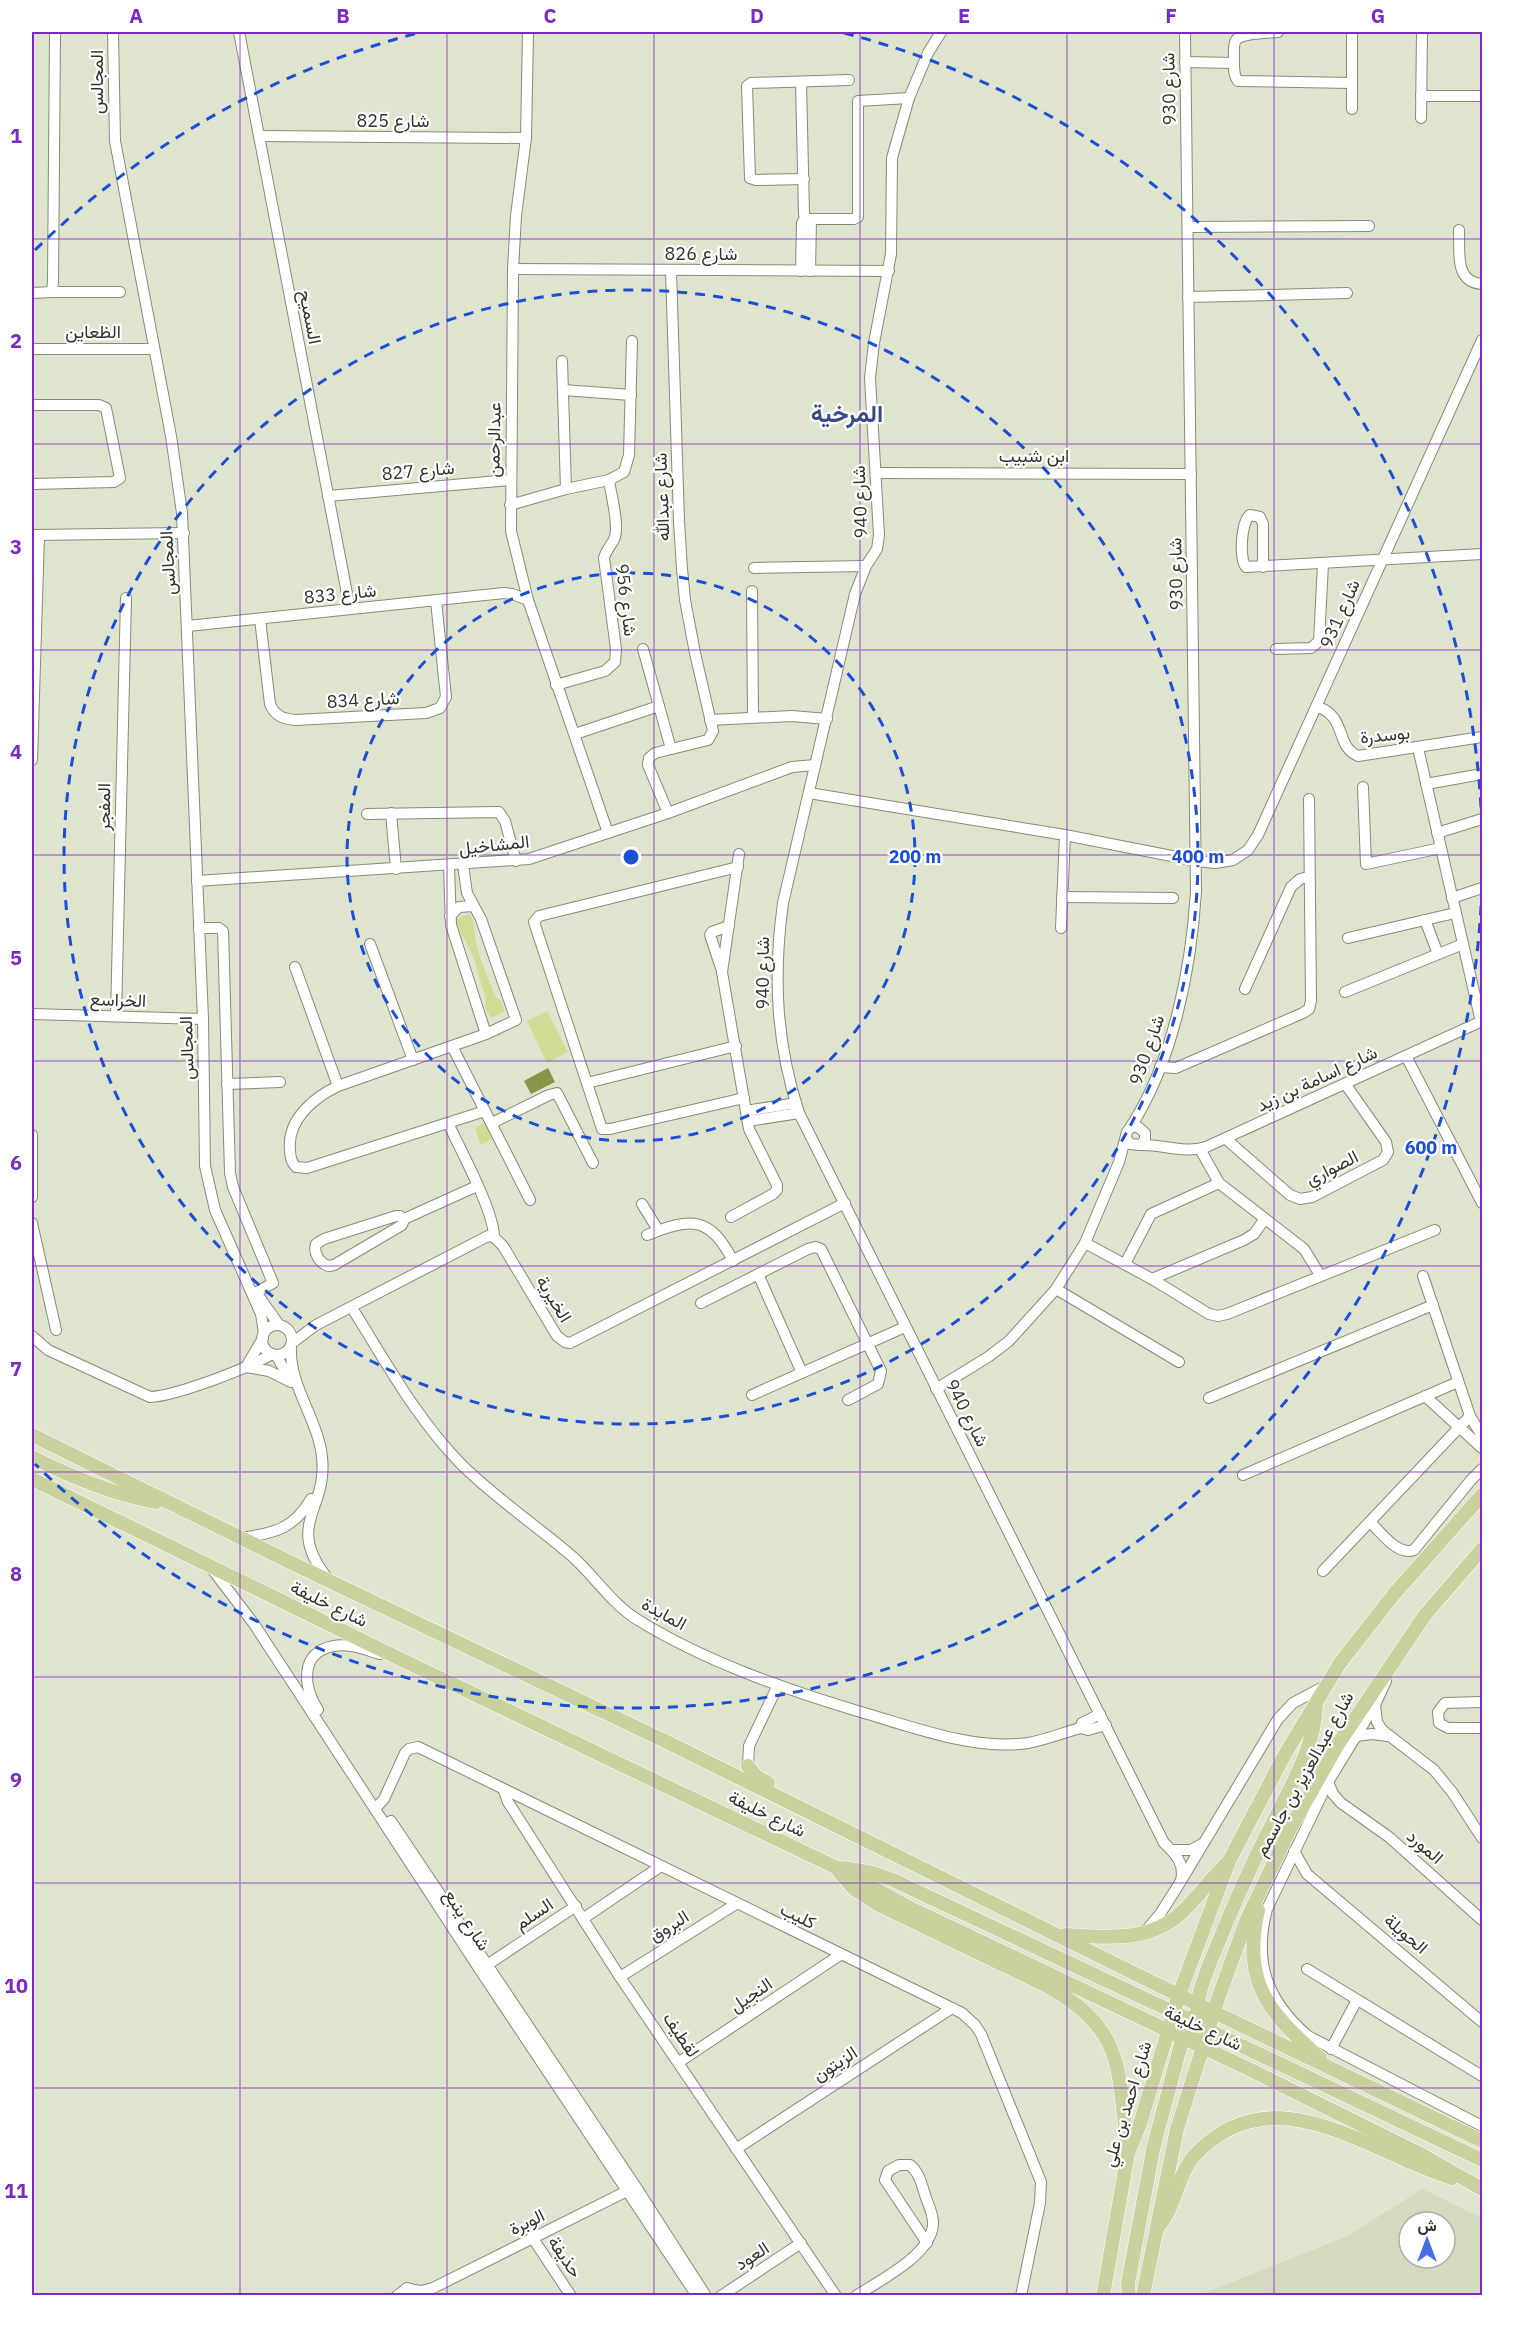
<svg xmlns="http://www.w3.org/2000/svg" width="1514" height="2327" font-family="'IBM Plex Sans',Vazirmatn,sans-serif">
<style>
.built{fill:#d4dabd;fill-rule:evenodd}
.green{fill:#cfdc95}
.water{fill:#889448}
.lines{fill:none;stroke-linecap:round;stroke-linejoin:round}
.minor-casing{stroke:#878b77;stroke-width:12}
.major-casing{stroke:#fff;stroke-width:15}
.minor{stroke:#fff;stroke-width:10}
.major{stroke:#c9d19e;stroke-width:14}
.grid{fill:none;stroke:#7b2cbf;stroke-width:1.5;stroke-opacity:0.55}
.ring{fill:none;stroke:#1d4ed8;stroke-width:3;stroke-dasharray:10 8}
.labels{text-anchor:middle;stroke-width:4.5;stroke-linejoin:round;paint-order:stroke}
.street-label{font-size:18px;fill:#32342b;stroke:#fff}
.district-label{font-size:24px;font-weight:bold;fill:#354b85;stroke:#fff}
.centre{fill:#1d4ed8;stroke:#fff;stroke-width:3}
.ring-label{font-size:18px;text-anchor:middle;font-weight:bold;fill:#1d4ed8;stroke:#fff;stroke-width:4.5;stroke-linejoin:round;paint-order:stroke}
.neatline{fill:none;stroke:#7b2cbf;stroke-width:2}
.grid-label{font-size:20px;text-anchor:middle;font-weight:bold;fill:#7b2cbf}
</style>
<rect width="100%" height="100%" fill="#dfe4ce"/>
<path class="built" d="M 1422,2189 L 1482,2218 L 1482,2295 L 1200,2295 L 1348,2236 ZM 1409,2222 L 1445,2222 L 1445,2258 L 1409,2258 Z"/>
<g class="green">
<path d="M 469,914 C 476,921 473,927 475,936 C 477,954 489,979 495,996 L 501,1001 L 505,1011 L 491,1018 L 485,1008 L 486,999 C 480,982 475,955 465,940 C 461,932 455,929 456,919 Z"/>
<path d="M 547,1011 L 568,1052 L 547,1063 L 527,1021 Z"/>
<path d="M 485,1122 L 495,1137 L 481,1145 L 475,1128 Z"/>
</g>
<path class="water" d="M 548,1068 L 555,1082 L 531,1094 L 524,1081 Z"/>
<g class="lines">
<defs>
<g id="minor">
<path d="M 113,32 L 115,141 L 171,436 L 182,513 L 203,1019 L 205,1166 L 215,1210 L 261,1314 L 264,1333"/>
<path d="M 239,32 L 350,609"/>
<path d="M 528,32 L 526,138 L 516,216 L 513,269 L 511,531 L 528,600 L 608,833"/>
<path d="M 941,32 L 928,53 L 909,98 L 892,158 L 891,254 L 874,343 L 870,378 L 879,535 L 877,549 L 866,566 L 855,594 L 783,903 C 773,976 776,1042 799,1113 L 1164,1843 C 1176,1854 1185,1864 1181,1881"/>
<path d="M 1278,32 C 1269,33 1242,33 1236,40 C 1233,45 1234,53 1234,58 C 1234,67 1233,75 1238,81 L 1352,83"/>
<path d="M 1352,32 L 1352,109"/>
<path d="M 1185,62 L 1234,63"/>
<path d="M 801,82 L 804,214 L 805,218 L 808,219 L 854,219 L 858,217 L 858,101 L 909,98"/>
<path d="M 1421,96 L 1482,96"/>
<path d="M 1421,118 L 1422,32"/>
<path d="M 259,136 L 526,138"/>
<path d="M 804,179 L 756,180 L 750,178 L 747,86 L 751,83 L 849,80"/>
<path d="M 1188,227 L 1369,226"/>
<path d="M 1459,230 C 1460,252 1454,282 1482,284"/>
<path d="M 513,269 L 889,271"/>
<path d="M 801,271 L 802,223 L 805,218"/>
<path d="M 810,271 L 811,219"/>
<path d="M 52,292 L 120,292"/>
<path d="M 32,293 L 52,292 L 53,282 L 55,32"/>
<path d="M 1188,297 L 1347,293"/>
<path d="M 32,349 L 154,349"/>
<path d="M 562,361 L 566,489"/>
<path d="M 563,390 L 631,395"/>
<path d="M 32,405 L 99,405 L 106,408 L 120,478 L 114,482 L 32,484"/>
<path d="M 876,473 L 1191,474"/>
<path d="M 328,496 L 510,480"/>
<path d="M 510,505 L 566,489 L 609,480 L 624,472 L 629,455 L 632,341"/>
<path d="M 32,535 L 184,533"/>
<path d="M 1263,567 L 1263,524 L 1260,517 L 1250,515 C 1241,522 1239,559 1246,567 L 1482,554"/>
<path d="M 754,568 L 866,566"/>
<path d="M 752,591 L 753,717"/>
<path d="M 260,619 L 270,704 C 275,716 283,719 296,720 L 426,713 L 440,708 L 446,697 L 436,601"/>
<path d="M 188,626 L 504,593 L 512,594 L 528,600"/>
<path d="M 643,649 L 671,749"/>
<path d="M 1276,649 L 1311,648 L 1319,641 L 1323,564"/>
<path d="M 556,685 L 605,671 L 615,662 L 616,649 L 604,558 C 606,550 612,545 615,537 C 619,523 611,495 609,480"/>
<path d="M 1318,707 C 1347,717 1335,746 1358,756 L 1482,737"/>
<path d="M 710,720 L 792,716 L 827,719"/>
<path d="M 575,734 L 659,706"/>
<path d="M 1418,748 L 1481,1022"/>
<path d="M 32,760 L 39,535"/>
<path d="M 1426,784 L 1482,774"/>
<path d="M 1363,787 L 1366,864 L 1441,848"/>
<path d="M 809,793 L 1065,835 L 1197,861 L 1215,863 L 1233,860 L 1248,850 L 1258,835 L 1482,340"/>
<path d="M 391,813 L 396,869"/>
<path d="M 668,813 L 648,765 L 649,758 L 655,753 L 708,740 L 713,731 L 695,653 L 685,600 L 682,569 L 679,521 L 671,271"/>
<path d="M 367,814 L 499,812 L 505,821 L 516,861"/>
<path d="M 1437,833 L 1482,819"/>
<path d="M 463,865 L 467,893 L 481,919 L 516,1020 L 486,1034 L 338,1086 C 313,1098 287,1120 290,1150 C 290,1157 291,1162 296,1167 L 307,1168 L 485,1111"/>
<path d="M 449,866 L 451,925 L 486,1034"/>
<path d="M 738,867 L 539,916 L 534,922 L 602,1129 L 610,1129 L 744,1098"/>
<path d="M 197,881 L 529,859 L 668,813 L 792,767 L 815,765"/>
<path d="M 1062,897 L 1173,898"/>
<path d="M 1452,898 L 1482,888"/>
<path d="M 450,916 L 459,907 L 474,906"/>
<path d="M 1425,920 L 1438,954"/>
<path d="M 199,928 L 219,928 L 223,931 L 230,1173 L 233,1187 L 273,1283 L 257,1292"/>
<path d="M 1061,928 L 1065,835"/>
<path d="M 1348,938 L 1455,913"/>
<path d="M 370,944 L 413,1060"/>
<path d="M 295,967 L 338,1086"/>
<path d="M 721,968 L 710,935 L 712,932 L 729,926"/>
<path d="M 1245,989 L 1291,887 L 1300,879 L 1308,877"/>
<path d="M 1345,992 L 1463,944"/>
<path d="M 32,1014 L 203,1019"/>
<path d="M 116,1016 L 126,598"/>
<path d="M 452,1046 L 530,1200"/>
<path d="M 1406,1056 L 1482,1203"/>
<path d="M 1160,1067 L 1176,1068 L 1303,1013 L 1309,1009 L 1311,1001 L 1309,799"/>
<path d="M 587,1083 L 736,1046"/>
<path d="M 227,1084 L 280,1082"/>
<path d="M 746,1111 L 796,1103"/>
<path d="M 748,1121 L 799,1113"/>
<path d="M 448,1123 C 460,1149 494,1211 494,1237"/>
<path d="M 492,1123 L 549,1095 L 557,1093 L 593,1163"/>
<path d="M 1130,1128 C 1173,1062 1191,970 1196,892 L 1185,32"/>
<path d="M 32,1135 L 32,1197"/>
<path d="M 1226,1139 L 1290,1195 L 1300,1199 L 1312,1197 L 1383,1160 L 1388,1152 L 1386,1142 L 1346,1085"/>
<path d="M 1140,1145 C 1163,1144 1183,1154 1206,1147 L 1482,1021"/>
<path d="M 1200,1149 L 1219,1183"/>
<path d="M 642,1204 L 658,1230"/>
<path d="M 731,1217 L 773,1194 L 777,1190 L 777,1185 L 749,1129 L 722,972 L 739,854"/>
<path d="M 404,1219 L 400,1216 L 396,1216 L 324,1239 L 316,1244 C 313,1253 320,1264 329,1266 L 334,1265 L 402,1225 L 404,1219 L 477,1186"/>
<path d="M 32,1223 L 56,1330"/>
<path d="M 647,1235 C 690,1218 710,1215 733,1261"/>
<path d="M 1085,1243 L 1152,1279 L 1209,1314 L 1218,1316 L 1227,1314 L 1435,1230"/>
<path d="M 1125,1264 L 1151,1214 L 1219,1183 L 1304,1249 L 1320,1275"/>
<path d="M 758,1274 L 802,1373"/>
<path d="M 1423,1276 L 1470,1416 L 1482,1436"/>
<path d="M 1152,1279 L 1244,1240 L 1254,1234 L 1264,1220"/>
<path d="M 1056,1289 L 1179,1362"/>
<path d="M 260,1298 L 279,1325"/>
<path d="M 701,1303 L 808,1249 L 815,1247 L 821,1249 L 881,1371 L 878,1384 L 848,1400"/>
<path d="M 352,1308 C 386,1362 416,1418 461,1464 C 495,1498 536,1525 573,1557 C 595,1577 612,1604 638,1620 C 706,1662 787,1690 864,1713 C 913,1727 976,1751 1028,1743 C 1045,1740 1063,1733 1080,1728 L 1088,1730 L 1106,1725"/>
<circle cx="277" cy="1340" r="15"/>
<path d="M 32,1336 L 48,1350 L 150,1397 C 176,1396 249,1368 272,1354"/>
<path d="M 292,1343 L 316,1325 L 488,1236 L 494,1237 L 503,1246 L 557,1336 L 565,1342 L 570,1343 L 845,1203"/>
<path d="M 291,1347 C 289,1386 318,1419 322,1457 C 328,1511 284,1524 328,1579"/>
<path d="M 276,1355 L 289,1378"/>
<path d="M 246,1367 L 269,1371 L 291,1382"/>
<path d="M 246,1367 L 263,1338"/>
<path d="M 936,1389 L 988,1357 L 1009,1341 L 1056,1289 L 1085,1243 L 1119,1162 L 1127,1132 L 1130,1128 L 1137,1126 L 1145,1133 L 1145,1140 L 1140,1145 L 1130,1144 L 1126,1138"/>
<path d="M 752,1395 L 905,1327"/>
<path d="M 1425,1396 L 1482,1448"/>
<path d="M 1209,1398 L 1433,1305"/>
<path d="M 1243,1475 L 1458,1382"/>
<path d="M 1370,1522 C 1381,1532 1397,1556 1414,1550 L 1471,1480 L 1482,1469"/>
<path d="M 242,1538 C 274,1533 294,1529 311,1499"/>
<path d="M 212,1569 L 254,1624 L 480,1970 L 697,2296"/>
<path d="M 1323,1571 L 1470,1416"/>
<path d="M 1386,1681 L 1375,1705 L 1328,1782 L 1267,1909 C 1253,1962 1267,2001 1308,2036 L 1482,2126"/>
<path d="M 1482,1702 L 1445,1703 L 1438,1712 L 1439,1723 L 1448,1728 L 1482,1728"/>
<path d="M 1375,1705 L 1377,1722 L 1382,1730 L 1434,1770 L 1452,1792 L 1482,1838"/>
<path d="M 318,1710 C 304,1688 298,1652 334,1646 C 349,1643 366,1650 380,1654"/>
<path d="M 1080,1728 L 1082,1723 L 1100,1714"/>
<path d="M 1356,1736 L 1372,1734 L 1388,1736"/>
<path d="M 748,1766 L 749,1746 L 778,1685"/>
<path d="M 1328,1782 L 1333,1794 L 1341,1803 L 1389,1837 L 1482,1920"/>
<path d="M 504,1791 L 508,1802 L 620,1977 L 836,2296"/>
<path d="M 375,1809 L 384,1799 L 405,1753 L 409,1749 L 418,1747 L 962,2013 L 975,2025 L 981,2034 L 1041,2182 L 1040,2203 L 1021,2296"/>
<path d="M 391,1821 L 636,2187 L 706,2296"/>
<path d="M 1171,1850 L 1191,1850 L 1202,1844"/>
<path d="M 1294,1851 L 1307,1874 L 1482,2022"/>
<path d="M 584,1918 L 661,1866"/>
<path d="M 1144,1933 L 1160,1914 L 1181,1881 L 1278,1719 L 1293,1703 L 1325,1686"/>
<path d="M 484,1967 L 576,1906"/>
<path d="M 1307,1969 L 1482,2076"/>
<path d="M 620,1977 L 736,1904"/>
<path d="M 1331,2049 L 1357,2000"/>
<path d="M 679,2062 L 840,1955"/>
<path d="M 736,2149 L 952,2008"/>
<path d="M 532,2237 L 571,2296"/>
<path d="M 415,2290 L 421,2291 L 433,2288 L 633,2188"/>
<path d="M 397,2296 L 407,2288 L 415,2290 L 420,2295"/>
<path d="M 721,2296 L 801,2243"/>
<path d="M 856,2296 C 880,2280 930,2256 933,2225 C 934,2216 929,2206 926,2198 C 922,2186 920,2173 910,2165 L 899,2165 L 888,2171 L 885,2180 L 927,2243"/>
</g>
<g id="major">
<path d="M 32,1435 L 300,1567 L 669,1743 L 1164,1988 L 1482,2141"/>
<path d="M 32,1457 C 71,1477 112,1494 156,1502"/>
<path d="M 32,1479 L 398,1658 L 835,1867 L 906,1906 L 1255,2072 L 1422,2155 L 1482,2189"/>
<path d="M 748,1766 L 756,1776 L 768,1783"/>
<path d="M 843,1868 L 873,1873 L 893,1880 L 1186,2018 L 1201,2018 L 1214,2012"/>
<path d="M 840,1873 L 854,1889 L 877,1904 L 1047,1986 C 1128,2030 1117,2073 1128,2152"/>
<path d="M 1258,1910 C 1242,1983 1268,2012 1320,2058"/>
<path d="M 1065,1935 C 1106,1937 1148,1943 1181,1913 C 1197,1898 1210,1880 1225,1865"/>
<path d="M 1200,2026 L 1482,2160"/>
<path d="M 1202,2047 C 1188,2009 1204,1977 1219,1941 C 1234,1904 1250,1868 1268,1832 C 1288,1791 1315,1750 1316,1704"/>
<path d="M 1158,2227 C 1177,2206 1176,2176 1195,2155 C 1273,2071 1369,2153 1452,2178"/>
<path d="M 1103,2296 L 1128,2153 L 1140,2124 L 1179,1995 L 1229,1861 L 1285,1754 L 1340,1663 L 1394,1594 L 1482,1495"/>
<path d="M 1129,2296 L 1128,2283 L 1154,2145 L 1185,2029"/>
<path d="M 1143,2296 L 1177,2129 L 1219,1996 L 1247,1919 L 1290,1829 L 1338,1744 L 1425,1615 L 1482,1549"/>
</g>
</defs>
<use href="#minor" class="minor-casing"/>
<use href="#major" class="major-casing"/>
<use href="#minor" class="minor"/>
<use href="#major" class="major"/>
</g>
<path class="grid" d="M 240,32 L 240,2296M 447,32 L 447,2296M 654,32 L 654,2296M 860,32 L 860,2296M 1067,32 L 1067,2296M 1274,32 L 1274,2296M 32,239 L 1482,239M 32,444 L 1482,444M 32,650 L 1482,650M 32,855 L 1482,855M 32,1061 L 1482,1061M 32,1266 L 1482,1266M 32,1472 L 1482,1472M 32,1677 L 1482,1677M 32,1883 L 1482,1883M 32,2088 L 1482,2088"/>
<g class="ring">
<circle cx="631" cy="857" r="284"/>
<circle cx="631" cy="857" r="567"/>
<path d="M35 250A851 851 0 0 1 418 33M844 33A851 851 0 1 1 35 1464"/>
</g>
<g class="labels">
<g class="street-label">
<text transform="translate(97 82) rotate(-90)" y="6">المجالس</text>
<text transform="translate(1169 89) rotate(-91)" y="6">شارع 930</text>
<text x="393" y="127">شارع 825</text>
<text x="701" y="260">شارع 826</text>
<text transform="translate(310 317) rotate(79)" y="6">السميح</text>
<text x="93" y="338">الظعاين</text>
<text transform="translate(494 440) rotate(-89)" y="6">عبدالرحمن</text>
<text x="1034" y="462">ابن شبيب</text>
<text transform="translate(418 471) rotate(-5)" y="6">شارع 827</text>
<text transform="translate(662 497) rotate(-92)" y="6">شارع عبدالله</text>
<text transform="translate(860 502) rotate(-92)" y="6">شارع 940</text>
<text transform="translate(168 563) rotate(-93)" y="6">المجالس</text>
<text transform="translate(1176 574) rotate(-91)" y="6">شارع 930</text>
<text transform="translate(340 594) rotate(-6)" y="6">شارع 833</text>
<text transform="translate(626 600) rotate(83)" y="6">شارع 956</text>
<text transform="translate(1340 614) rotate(-66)" y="6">شارع 931</text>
<text transform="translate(363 700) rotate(-3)" y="6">شارع 834</text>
<text transform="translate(1385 735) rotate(-6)" y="6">بوسدرة</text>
<text transform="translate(104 807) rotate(-89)" y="6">المفجر</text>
<text transform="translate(494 845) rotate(-6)" y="6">المشاخيل</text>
<text transform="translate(763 973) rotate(-90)" y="6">شارع 940</text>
<text transform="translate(118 1000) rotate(2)" y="6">الخراسع</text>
<text transform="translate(187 1048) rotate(-92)" y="6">المجالس</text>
<text transform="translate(1147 1050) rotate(-71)" y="6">شارع 930</text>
<text transform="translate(1317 1079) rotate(-25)" y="6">شارع اسامة بن زيد</text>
<text transform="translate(1332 1168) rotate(-27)" y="6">الصواري</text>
<text transform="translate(554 1299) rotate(59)" y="6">الخيرية</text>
<text transform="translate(967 1413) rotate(63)" y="6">شارع 940</text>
<text transform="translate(329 1604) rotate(26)" y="6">شارع خليفة</text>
<text transform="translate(664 1614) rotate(29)" y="6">المايدة</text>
<text transform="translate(1304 1774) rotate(-61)" y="6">شارع عبدالعزيز بن جاسمم</text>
<text transform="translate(767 1814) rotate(26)" y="6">شارع خليفة</text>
<text transform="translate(1425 1847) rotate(41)" y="6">المورد</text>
<text transform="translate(534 1914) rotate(-34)" y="6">السلم</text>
<text transform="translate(798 1916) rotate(26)" y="6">كليب</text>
<text transform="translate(467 1920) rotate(57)" y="6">شارع ينبع</text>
<text transform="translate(669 1926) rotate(-32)" y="6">البروق</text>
<text transform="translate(1406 1934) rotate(41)" y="6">الحويلة</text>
<text transform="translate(751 1995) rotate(-34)" y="6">النجيل</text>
<text transform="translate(1203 2028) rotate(25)" y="6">شارع خليفة</text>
<text transform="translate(681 2035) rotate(56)" y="6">لقطيف</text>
<text transform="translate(835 2064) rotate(-33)" y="6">الزيتون</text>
<text transform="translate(1127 2104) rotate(-73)" y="6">شارع احمد بن علي</text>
<text transform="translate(527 2222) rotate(-26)" y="6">الوبرة</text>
<text transform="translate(752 2256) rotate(-33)" y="6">العود</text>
<text transform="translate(565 2257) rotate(56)" y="6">حذيفة</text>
</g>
<g class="district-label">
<text x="847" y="422">المرخية</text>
</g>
</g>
<circle cx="631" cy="857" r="9" class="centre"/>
<g class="ring-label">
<text x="915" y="863">200 m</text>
<text x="1198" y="863">400 m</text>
<text x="1431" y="1154">600 m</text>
</g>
<rect width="1514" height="2327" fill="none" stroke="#ffffff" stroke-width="66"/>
<g transform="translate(1427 2240)"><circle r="28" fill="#ffffff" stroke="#adaeaa" stroke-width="1.5"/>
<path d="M0-4.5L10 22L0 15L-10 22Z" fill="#486fe2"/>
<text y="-9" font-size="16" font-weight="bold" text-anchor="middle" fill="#32342b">ش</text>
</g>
<rect x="33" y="33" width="1448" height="2261" class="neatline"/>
<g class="grid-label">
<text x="136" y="23">A</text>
<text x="343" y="23">B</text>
<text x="550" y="23">C</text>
<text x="757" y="23">D</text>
<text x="964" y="23">E</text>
<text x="1171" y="23">F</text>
<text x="1378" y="23">G</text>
<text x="16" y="143">1</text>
<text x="16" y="348">2</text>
<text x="16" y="554">3</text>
<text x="16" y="759">4</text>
<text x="16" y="965">5</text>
<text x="16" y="1170">6</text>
<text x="16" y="1376">7</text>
<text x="16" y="1581">8</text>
<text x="16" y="1787">9</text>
<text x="16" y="1993">10</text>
<text x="16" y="2198">11</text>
</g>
</svg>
